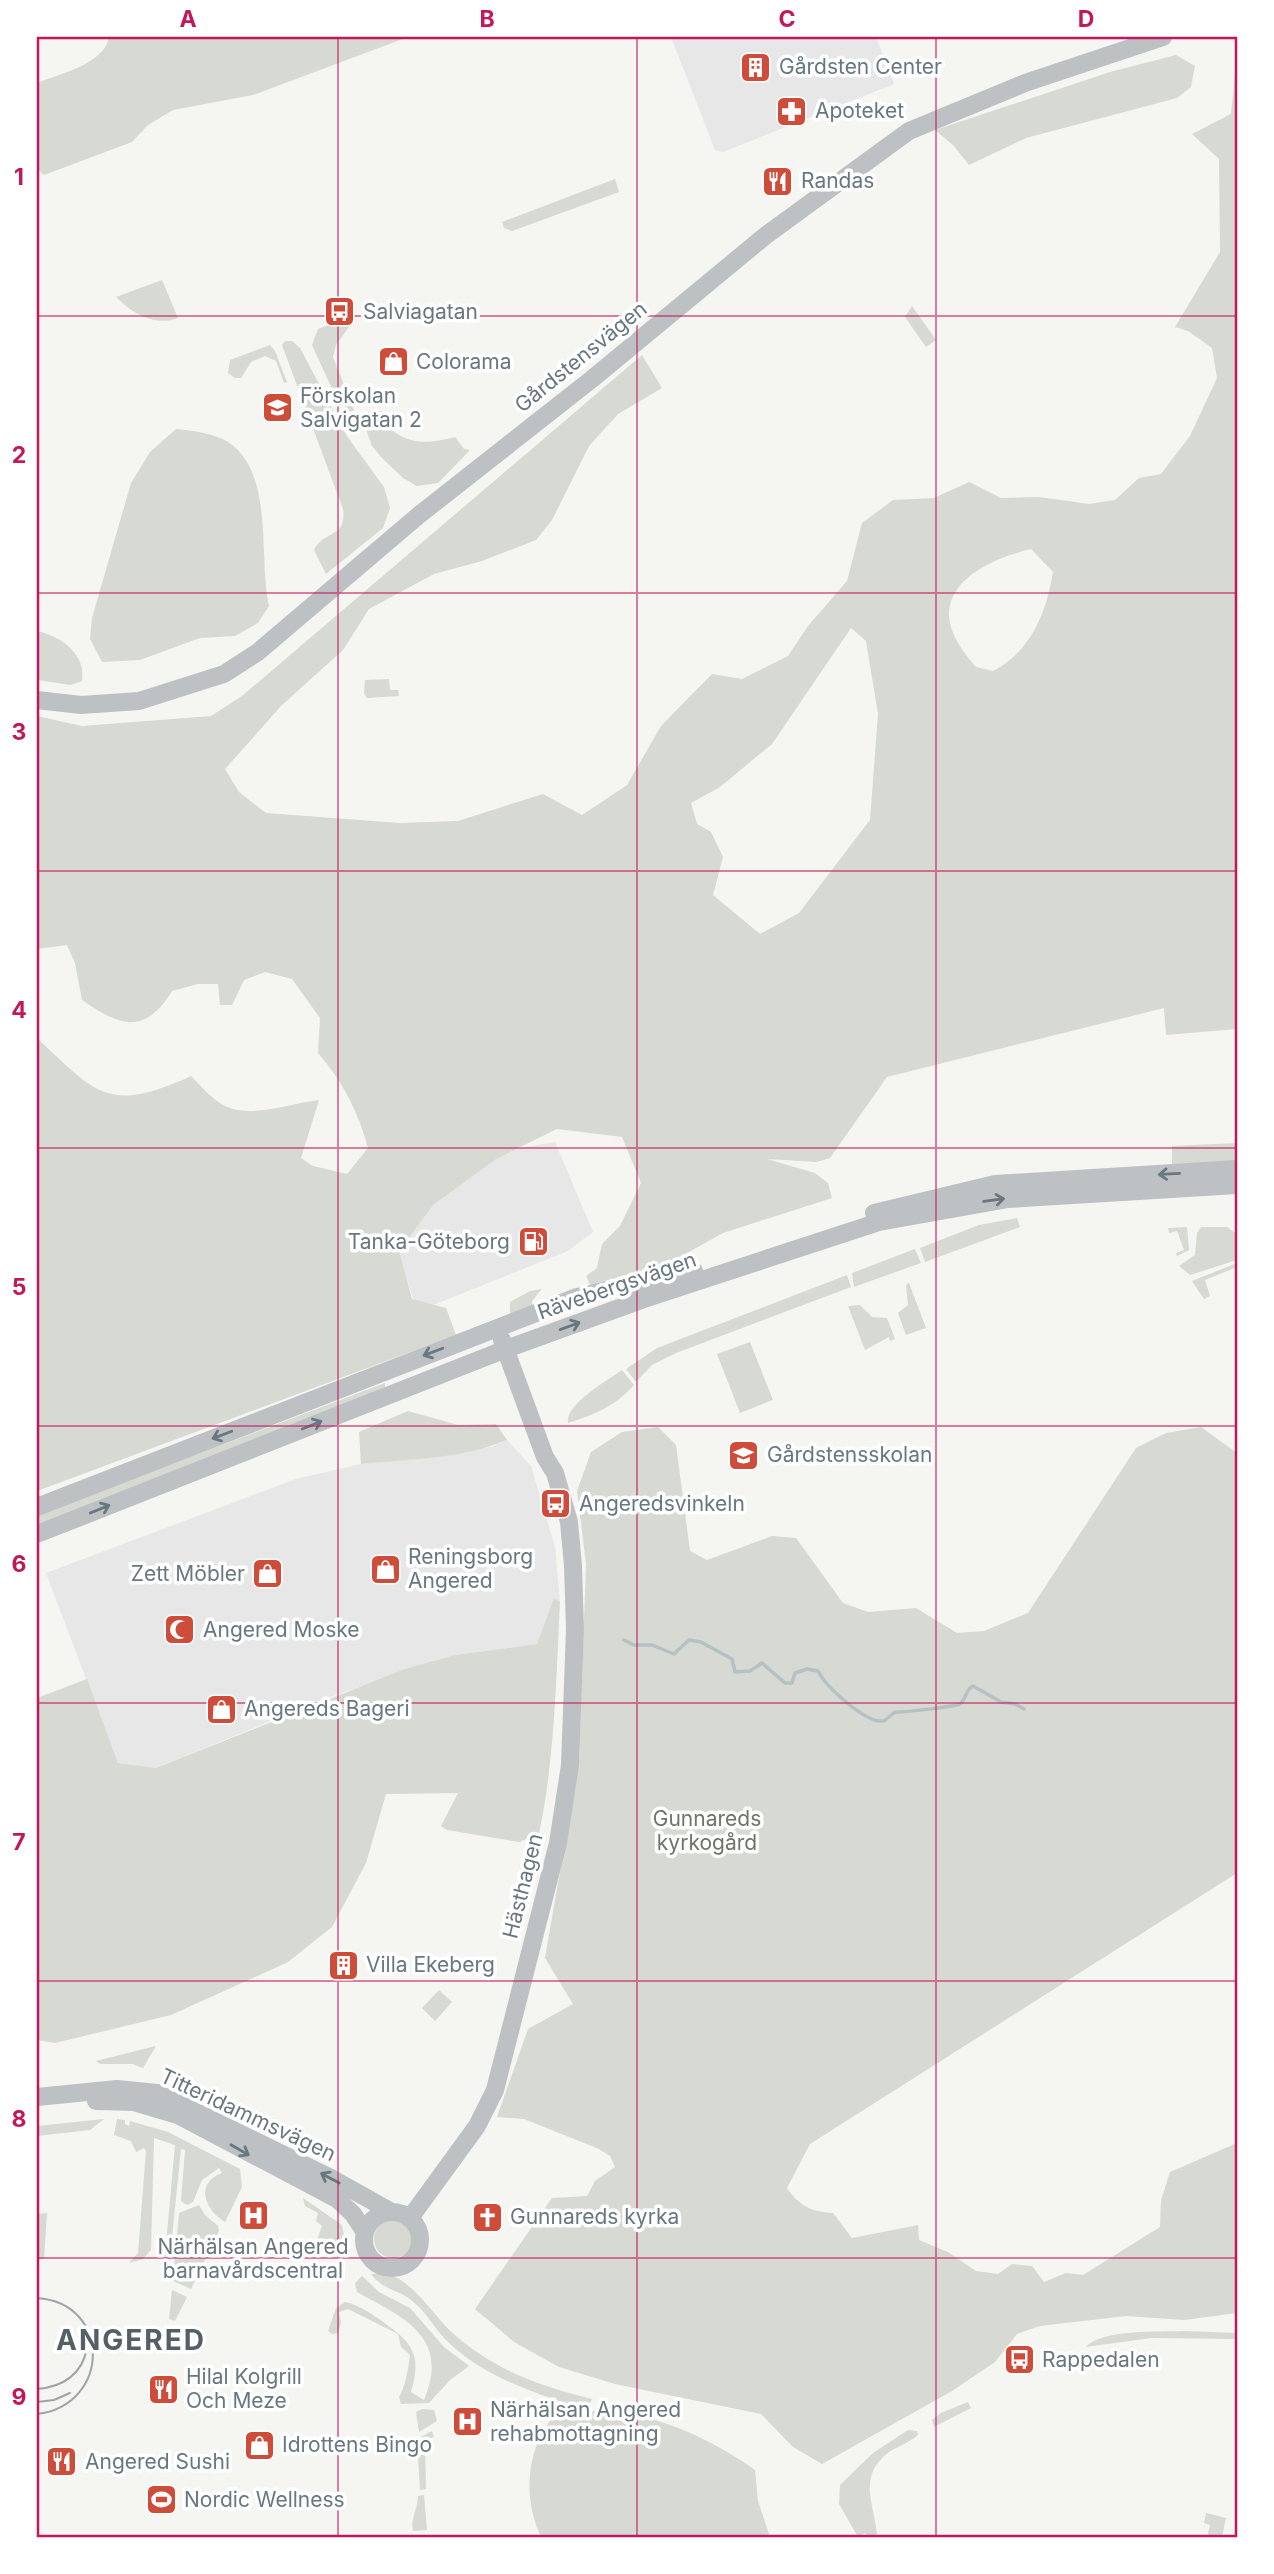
<svg xmlns="http://www.w3.org/2000/svg" width="1274" height="2574" font-family="Inter,sans-serif">
<style>
.built{fill:#e6e7e6}
.green{fill:#d6dad2;fill-rule:evenodd}
.lines{fill:none;stroke-linecap:round;stroke-linejoin:round}
.stream{stroke:#b5c1c3;stroke-width:3.5}
.tertiary{stroke:#bdc1c4;stroke-width:18}
.tram{stroke:#9da4a8;stroke-width:2}
.oneway{stroke:#687880}
.grid{fill:none;stroke:#c2185b;stroke-width:2;stroke-opacity:0.55}
.labels{text-anchor:middle;stroke-width:7;stroke-linejoin:round;paint-order:stroke}
.poi-label{font-size:21px;fill:#687880;stroke:#fff;text-anchor:start}
.street-label{font-size:21px;fill:#687880;stroke:#fff}
.park-label{font-size:21px;fill:#6c7866;stroke:#fff}
.district-label{font-size:28px;font-weight:bold;letter-spacing:2px;fill:#556066;stroke:#fff}
.neatline{fill:none;stroke:#c2185b;stroke-width:2.5}
.grid-label{font-size:23px;text-anchor:middle;font-weight:bold;fill:#c2185b}
</style>
<rect width="100%" height="100%" fill="#f5f5f2"/>
<g class="built">
<path d="M 671,37 L 876,37 L 894,84 L 723,152 L 715,150 Z"/>
<path d="M 555,1142 L 593,1232 L 568,1251 L 418,1311 L 395,1248 L 437,1197 L 497,1152 Z"/>
<path d="M 507,1440 L 531,1466 L 555,1547 L 560,1602 L 554,1599 L 537,1644 L 456,1655 L 329,1697 L 156,1768 L 118,1763 L 46,1573 L 296,1479 L 361,1464 L 491,1447 Z"/>
</g>
<g class="green">
<path d="M 109,37 L 408,37 L 253,95 L 173,110 L 148,125 L 132,142 L 44,175 L 37,169 L 37,83 C 59,74 105,64 109,37 Z"/>
<path d="M 1237,53 L 1237,1029 L 1166,1035 L 1164,1008 L 887,1077 L 830,1158 L 817,1162 L 767,1159 L 815,1173 L 828,1183 L 832,1198 L 723,1233 L 644,1277 L 610,1279 L 591,1287 L 586,1276 L 597,1268 L 602,1244 L 620,1226 L 641,1183 L 622,1137 L 557,1129 L 496,1159 L 433,1205 L 399,1251 L 412,1299 L 446,1308 L 456,1335 L 37,1491 L 37,1038 C 97,1094 108,1114 191,1076 C 200,1085 209,1096 220,1103 C 245,1121 291,1103 319,1100 L 301,1158 L 313,1166 L 347,1174 L 368,1148 C 359,1113 342,1080 318,1053 L 320,1018 L 292,979 L 265,972 L 244,980 L 232,1005 L 220,1005 L 218,984 L 198,984 L 172,991 C 144,1036 120,1026 82,1000 L 75,963 L 67,945 L 37,949 L 37,716 L 82,726 L 211,716 L 242,696 L 642,355 L 662,388 L 618,414 L 589,446 L 552,520 L 536,540 L 482,561 L 434,574 L 369,609 L 343,650 L 281,706 L 225,769 L 239,792 L 266,813 L 400,823 L 458,821 L 543,794 L 582,815 L 627,785 L 661,726 L 712,674 L 742,679 L 788,656 L 808,626 L 847,581 L 862,523 L 893,500 L 934,498 L 969,482 L 1001,498 L 1039,497 L 1089,504 L 1115,500 L 1139,478 L 1161,474 L 1190,436 L 1217,378 L 1212,348 L 1188,331 L 1175,327 L 1220,252 L 1219,159 L 1192,134 L 1231,114 ZM 1031,549 L 1053,572 C 1046,614 1031,651 993,671 L 976,667 C 963,652 949,634 949,613 C 950,575 1001,556 1031,549 ZM 851,628 L 866,641 L 878,714 L 870,820 L 799,913 L 760,934 L 713,895 L 723,857 L 711,832 L 697,824 L 691,803 L 720,787 L 772,744 Z"/>
<path d="M 1176,55 L 1195,66 L 1191,87 L 1177,98 L 1026,138 L 969,165 L 954,146 L 935,130 L 1110,72 Z"/>
<path d="M 615,179 L 619,192 L 512,231 L 504,228 L 502,222 Z"/>
<path d="M 162,280 L 178,318 C 154,327 132,313 116,297 Z"/>
<path d="M 912,306 L 936,340 L 926,347 L 905,317 Z"/>
<path d="M 344,319 L 349,327 L 336,345 L 333,357 L 354,410 L 348,413 L 333,391 L 312,345 L 318,329 Z"/>
<path d="M 285,341 L 292,341 L 300,348 L 346,435 L 384,487 L 390,508 L 383,528 L 326,574 L 314,550 C 323,530 347,539 343,509 L 282,345 Z"/>
<path d="M 270,345 L 275,351 L 287,382 L 284,383 L 276,361 L 265,356 L 251,362 L 241,378 L 235,378 L 228,373 L 230,360 Z"/>
<path d="M 380,411 L 391,414 L 384,424 C 409,446 426,444 455,437 L 464,449 L 470,450 L 438,483 L 417,486 L 403,478 L 382,458 L 372,446 L 366,429 L 373,414 Z"/>
<path d="M 176,429 C 193,431 214,433 228,442 C 275,473 258,557 269,606 L 258,623 L 235,636 L 200,638 L 140,660 L 102,662 L 90,639 L 92,618 L 131,483 L 150,452 Z"/>
<path d="M 37,631 C 61,636 86,654 82,681 L 70,685 L 37,680 Z"/>
<path d="M 389,679 L 390,690 L 398,690 L 399,696 L 367,698 L 364,693 L 365,680 Z"/>
<path d="M 1237,1143 L 1237,1164 L 1172,1168 L 1172,1146 Z"/>
<path d="M 1017,1218 L 1020,1227 L 925,1262 L 920,1248 L 979,1225 Z"/>
<path d="M 1187,1227 L 1189,1250 L 1177,1256 L 1176,1253 L 1184,1250 L 1177,1231 L 1169,1233 L 1168,1228 Z"/>
<path d="M 1201,1227 L 1227,1227 L 1237,1234 L 1237,1260 L 1190,1275 L 1179,1266 L 1195,1255 L 1197,1233 Z"/>
<path d="M 915,1249 L 921,1263 L 854,1287 L 852,1273 Z"/>
<path d="M 1237,1263 L 1237,1267 L 1205,1280 L 1210,1296 L 1204,1299 L 1192,1281 Z"/>
<path d="M 847,1275 L 851,1287 L 676,1353 L 652,1365 L 636,1382 L 626,1369 L 657,1348 Z"/>
<path d="M 909,1283 L 926,1328 L 906,1335 L 898,1313 L 908,1305 L 906,1285 Z"/>
<path d="M 542,1289 L 532,1301 L 533,1309 L 510,1314 L 510,1302 L 530,1291 Z"/>
<path d="M 860,1305 L 872,1317 L 887,1318 L 895,1339 L 890,1341 L 889,1337 L 865,1350 L 848,1306 Z"/>
<path d="M 750,1342 L 773,1400 L 740,1413 L 717,1354 Z"/>
<path d="M 622,1370 L 634,1385 C 616,1406 593,1415 568,1423 C 565,1404 607,1381 622,1370 Z"/>
<path d="M 385,1383 L 385,1388 L 37,1526 L 37,1515 Z"/>
<path d="M 408,1411 L 458,1425 L 496,1424 L 507,1440 C 462,1459 409,1459 361,1464 L 359,1432 Z"/>
<path d="M 658,1427 L 676,1445 L 690,1551 L 707,1560 L 772,1536 L 796,1538 L 843,1603 L 868,1612 L 916,1608 L 957,1633 L 984,1631 L 1028,1613 L 1136,1448 L 1166,1433 L 1201,1427 L 1237,1453 L 1237,1873 L 810,2144 L 787,2188 C 799,2206 812,2212 833,2213 L 852,2238 L 918,2225 L 919,2240 L 948,2252 L 976,2271 L 998,2274 L 1012,2264 L 1032,2266 L 1044,2282 L 1066,2273 L 1083,2275 L 1160,2227 L 1161,2200 L 1170,2172 L 1237,2143 L 1237,2313 L 1184,2320 L 1126,2316 L 1040,2326 L 1017,2334 L 995,2362 L 952,2391 L 822,2464 L 793,2447 L 761,2414 L 615,2384 L 559,2367 L 514,2342 L 475,2309 L 552,2198 L 587,2196 L 595,2181 L 615,2167 L 610,2156 L 599,2149 L 524,2119 L 497,2117 L 528,2029 L 573,2004 L 545,1958 L 579,1762 L 586,1564 L 577,1491 L 591,1452 L 622,1432 Z"/>
<path d="M 554,1598 L 560,1602 C 556,1680 555,1757 539,1834 L 519,1842 L 447,1830 L 441,1826 L 458,1793 L 386,1794 L 366,1863 L 332,1927 L 288,1962 L 171,2015 L 55,2043 L 37,2040 L 37,1698 L 87,1679 L 118,1763 L 156,1768 L 405,1669 L 456,1655 L 537,1644 Z"/>
<path d="M 439,1990 L 452,2002 L 435,2021 L 422,2008 Z"/>
<path d="M 156,2046 L 143,2068 L 133,2064 L 100,2064 L 96,2061 Z"/>
<path d="M 104,2119 L 90,2130 L 37,2136 L 37,2126 Z"/>
<path d="M 117,2119 L 125,2120 L 125,2124 L 129,2126 L 130,2121 L 168,2132 L 240,2169 L 242,2187 L 225,2222 C 205,2210 194,2183 222,2173 L 219,2168 L 202,2180 L 193,2202 L 187,2205 L 181,2201 L 185,2150 L 181,2149 L 168,2277 L 163,2277 L 175,2145 L 154,2138 L 151,2250 L 143,2259 L 129,2263 L 138,2253 L 146,2151 L 144,2148 L 136,2152 L 131,2141 L 114,2135 Z"/>
<path d="M 303,2198 L 342,2225 L 345,2240 L 340,2266 L 337,2266 L 338,2256 L 315,2245 L 322,2226 L 316,2221 L 318,2213 L 305,2206 Z"/>
<path d="M 199,2205 L 205,2215 L 218,2226 L 219,2231 L 191,2289 L 173,2281 L 179,2213 Z"/>
<path d="M 47,2213 L 44,2259 L 37,2260 L 37,2214 Z"/>
<circle cx="393" cy="2239" r="19"/>
<path d="M 384,2273 C 415,2280 432,2316 456,2336 C 495,2370 542,2387 592,2399 L 587,2410 C 537,2394 485,2378 447,2341 C 434,2328 426,2311 411,2300 C 398,2290 382,2289 371,2274 Z"/>
<path d="M 362,2276 L 379,2292 L 410,2308 L 444,2347 L 469,2366 L 450,2380 L 429,2403 L 401,2404 L 399,2397 C 405,2388 409,2366 410,2355 L 401,2347 L 398,2334 L 348,2309 L 339,2312 L 341,2322 L 338,2333 L 332,2334 L 328,2331 L 336,2308 L 345,2302 C 357,2304 370,2313 379,2319 C 410,2341 423,2352 411,2392 L 424,2400 C 451,2336 402,2317 357,2292 L 355,2283 Z"/>
<path d="M 172,2290 L 187,2297 L 175,2321 L 169,2319 Z"/>
<path d="M 1185,2331 L 1237,2333 L 1237,2339 L 1151,2338 L 1086,2347 C 1101,2329 1162,2332 1185,2331 Z"/>
<path d="M 968,2402 L 971,2408 L 934,2427 L 932,2420 L 941,2413 Z"/>
<path d="M 422,2409 L 434,2410 L 437,2421 L 419,2432 L 416,2412 Z"/>
<path d="M 575,2410 C 594,2412 616,2411 635,2415 C 678,2424 720,2445 755,2470 L 758,2501 L 770,2537 L 541,2537 C 522,2497 526,2447 556,2413 Z"/>
<path d="M 908,2430 L 917,2431 L 918,2435 C 910,2442 899,2446 889,2452 C 857,2476 874,2503 877,2534 L 869,2537 L 865,2533 L 858,2537 L 839,2504 L 840,2485 L 873,2453 Z"/>
<path d="M 432,2431 L 434,2437 L 425,2440 L 426,2489 L 420,2490 L 417,2439 Z"/>
<path d="M 424,2495 L 427,2530 L 413,2531 C 410,2519 418,2509 418,2496 Z"/>
<path d="M 1206,2513 L 1226,2518 L 1222,2537 L 1207,2537 L 1210,2525 L 1204,2523 Z"/>
</g>
<g class="lines">
<path class="stream" d="M 624,1640 L 634,1645 L 652,1645 L 674,1654 L 689,1640 L 701,1642 L 732,1659 L 735,1672 L 750,1671 L 762,1663 L 785,1683 L 792,1683 L 795,1673 L 807,1669 L 818,1671 C 826,1687 860,1717 878,1721 L 884,1721 L 895,1712 C 901,1713 957,1706 960,1704 C 967,1698 965,1690 973,1686 L 1001,1702 L 1015,1704 L 1024,1709"/>
<g class="tertiary">
<path d="M 37,700 L 81,705 L 139,701 L 224,674 L 258,652 L 419,515 L 592,379 L 765,236 L 909,131 L 1025,83 L 1163,37"/>
<path d="M 874,1213 L 995,1184 L 1237,1169"/>
<path d="M 37,1507 L 577,1297 L 694,1271"/>
<path d="M 37,1534 L 506,1349 L 644,1299 L 879,1222 L 1008,1199 L 1237,1185"/>
<path d="M 37,2097 L 117,2089 L 157,2093 L 331,2178 L 390,2211"/>
<path d="M 96,2101 L 134,2102 L 178,2115 L 337,2199 L 353,2214 L 365,2232"/>
<circle cx="392" cy="2240" r="28"/>
<path d="M 410,2218 L 477,2126 L 495,2090 L 558,1843 L 570,1765 L 575,1629 L 573,1566 L 569,1522 L 555,1473 L 545,1457 L 502,1340"/>
</g>
<g class="tram">
<path d="M 37,2298 C 112,2303 111,2405 37,2414"/>
<path d="M 37,2389 C 63,2387 83,2374 87,2347"/>
<path d="M 37,2402 L 54,2400 L 70,2393"/>
</g>
</g>
<defs><path id="oneway-shaft" d="M-6 0H5M1.5-3L5.5 0L1.5 3" fill="none" stroke-width="1.6" stroke-linecap="round" stroke-linejoin="round" transform="scale(1.75)"/></defs>
<g class="oneway">
<use href="#oneway-shaft" transform="translate(1169 1174) rotate(177)"/>
<use href="#oneway-shaft" transform="translate(994 1200) rotate(-7)"/>
<use href="#oneway-shaft" transform="translate(570 1326) rotate(-20)"/>
<use href="#oneway-shaft" transform="translate(433 1352) rotate(159)"/>
<use href="#oneway-shaft" transform="translate(312 1425) rotate(-22)"/>
<use href="#oneway-shaft" transform="translate(222 1435) rotate(159)"/>
<use href="#oneway-shaft" transform="translate(100 1509) rotate(-22)"/>
<use href="#oneway-shaft" transform="translate(240 2150) rotate(30)"/>
<use href="#oneway-shaft" transform="translate(330 2178) rotate(-152)"/>
</g>
<path class="grid" d="M 338,37 L 338,2537M 637,37 L 637,2537M 936,37 L 936,2537M 37,316 L 1237,316M 37,593 L 1237,593M 37,871 L 1237,871M 37,1148 L 1237,1148M 37,1426 L 1237,1426M 37,1703 L 1237,1703M 37,1981 L 1237,1981M 37,2258 L 1237,2258"/>
<defs>
<symbol id="building-square" viewBox="-11 -11 22 22"><rect x="-9" y="-9" width="18" height="18" rx="4" fill="#ce4c3a" stroke="#fff"/><path d="M-4-6H4V6H1V3H-1V6H-4ZM-2.5-4.3h1.7v1.8h-1.7ZM.8-4.3h1.7v1.8H.8ZM-2.5-1h1.7V.8h-1.7ZM.8-1h1.7V.8H.8Z" fill="#fff"/></symbol>
<symbol id="pharmacy-square" viewBox="-11 -11 22 22"><rect x="-9" y="-9" width="18" height="18" rx="4" fill="#ce4c3a" stroke="#fff"/><path d="M-2-6h4v4h4v4h-4v4h-4v-4h-4v-4h4Z" fill="#fff"/></symbol>
<symbol id="restaurant-square" viewBox="-11 -11 22 22"><rect x="-9" y="-9" width="18" height="18" rx="4" fill="#ce4c3a" stroke="#fff"/><path d="M-5-6h1v4h1v-4h1v4h1v-4h1v5L-1.5 .5V6h-2V.5L-5-1ZM5-6V6H3V1.5H1.5Q1.5-4 5-6Z" fill="#fff"/></symbol>
<symbol id="bus-square" viewBox="-11 -11 22 22"><rect x="-9" y="-9" width="18" height="18" rx="4" fill="#ce4c3a" stroke="#fff"/><path d="M-5-6H5V4H4V6H2V4H-2V6H-4V4H-5ZM-3.5-4V0h7V-4ZM-3.5 1.2v1.5H-2V1.2ZM2 1.2v1.5H3.5V1.2Z" fill="#fff"/></symbol>
<symbol id="shop-square" viewBox="-11 -11 22 22"><rect x="-9" y="-9" width="18" height="18" rx="4" fill="#ce4c3a" stroke="#fff"/><path d="M-5-2.5h2.3a2.7 3.5 0 0 1 5.4 0H5L5.5 6h-11ZM-1.5-2.5h3a1.5 2.3 0 0 0-3 0Z" fill="#fff"/></symbol>
<symbol id="school-square" viewBox="-11 -11 22 22"><rect x="-9" y="-9" width="18" height="18" rx="4" fill="#ce4c3a" stroke="#fff"/><path d="M0-5L7-2L0 1L-7-2ZM-4 1L0 2.5L4 1V4Q0 6-4 4Z" fill="#fff"/></symbol>
<symbol id="fuel-square" viewBox="-11 -11 22 22"><rect x="-9" y="-9" width="18" height="18" rx="4" fill="#ce4c3a" stroke="#fff"/><path d="M-5.5-6h7V0h2V4h1.3V-2.5L3-4.5l.8-.8L6-3V5H2.5V1h-1V6h-7ZM-4.2-4.7v3.2H.2V-4.7Z" fill="#fff"/></symbol>
<symbol id="mosque-square" viewBox="-11 -11 22 22"><rect x="-9" y="-9" width="18" height="18" rx="4" fill="#ce4c3a" stroke="#fff"/><path d="M3.5-4.9A6 6 0 1 0 3.5 4.9A5 5 0 1 1 3.5-4.9Z" fill="#fff"/></symbol>
<symbol id="hospital-square" viewBox="-11 -11 22 22"><rect x="-9" y="-9" width="18" height="18" rx="4" fill="#ce4c3a" stroke="#fff"/><path d="M-5-5h3v3.5h4V-5h3V5h-3V1.5h-4V5h-3Z" fill="#fff"/></symbol>
<symbol id="church-square" viewBox="-11 -11 22 22"><rect x="-9" y="-9" width="18" height="18" rx="4" fill="#ce4c3a" stroke="#fff"/><path d="M-1.2-6h2.4v3.5h3.3v2.4h-3.3V6h-2.4V-.1h-3.3v-2.4h3.3Z" fill="#fff"/></symbol>
<symbol id="stadium-square" viewBox="-11 -11 22 22"><rect x="-9" y="-9" width="18" height="18" rx="4" fill="#ce4c3a" stroke="#fff"/><path d="M0-5a6.5 5 0 1 0 0 10a6.5 5 0 1 0 0-10ZM-3.5-1.8h7v3.6h-7Z" fill="#fff"/></symbol>
</defs>
<g fill-rule="evenodd">
<use href="#building-square" x="738" y="50" width="35" height="35"/>
<use href="#pharmacy-square" x="774" y="94" width="35" height="35"/>
<use href="#restaurant-square" x="760" y="164" width="35" height="35"/>
<use href="#bus-square" x="322" y="294" width="35" height="35"/>
<use href="#shop-square" x="376" y="344" width="35" height="35"/>
<use href="#school-square" x="260" y="390" width="35" height="35"/>
<use href="#fuel-square" x="516" y="1224" width="35" height="35"/>
<use href="#school-square" x="726" y="1438" width="35" height="35"/>
<use href="#bus-square" x="538" y="1486" width="35" height="35"/>
<use href="#shop-square" x="368" y="1552" width="35" height="35"/>
<use href="#shop-square" x="250" y="1556" width="35" height="35"/>
<use href="#mosque-square" x="162" y="1612" width="35" height="35"/>
<use href="#shop-square" x="204" y="1692" width="35" height="35"/>
<use href="#building-square" x="326" y="1948" width="35" height="35"/>
<use href="#hospital-square" x="236" y="2198" width="35" height="35"/>
<use href="#church-square" x="470" y="2200" width="35" height="35"/>
<use href="#bus-square" x="1002" y="2342" width="35" height="35"/>
<use href="#restaurant-square" x="146" y="2372" width="35" height="35"/>
<use href="#hospital-square" x="450" y="2404" width="35" height="35"/>
<use href="#shop-square" x="242" y="2428" width="35" height="35"/>
<use href="#restaurant-square" x="44" y="2444" width="35" height="35"/>
<use href="#stadium-square" x="144" y="2482" width="35" height="35"/>
</g>
<g class="labels">
<g class="poi-label">
<text x="779" y="74">Gårdsten Center</text>
<text x="815" y="118">Apoteket</text>
<text x="801" y="188">Randas</text>
<text x="363" y="319">Salviagatan</text>
<text x="416" y="369">Colorama</text>
<text x="300" y="403">Förskolan<tspan x="300" dy="24">Salvigatan 2</tspan></text>
<text x="510" y="1249" text-anchor="end">Tanka-Göteborg</text>
<text x="767" y="1462">Gårdstensskolan</text>
<text x="579" y="1511">Angeredsvinkeln</text>
<text x="408" y="1564">Reningsborg<tspan x="408" dy="24">Angered</tspan></text>
<text x="245" y="1581" text-anchor="end">Zett Möbler</text>
<text x="203" y="1637">Angered Moske</text>
<text x="244" y="1716">Angereds Bageri</text>
<text x="366" y="1972">Villa Ekeberg</text>
<text x="510" y="2224">Gunnareds kyrka</text>
<text x="253" y="2254" text-anchor="middle">Närhälsan Angered<tspan x="253" dy="24">barnavårdscentral</tspan></text>
<text x="1042" y="2367">Rappedalen</text>
<text x="186" y="2384">Hilal Kolgrill<tspan x="186" dy="24">Och Meze</tspan></text>
<text x="490" y="2417">Närhälsan Angered<tspan x="490" dy="24">rehabmottagning</tspan></text>
<text x="282" y="2452">Idrottens Bingo</text>
<text x="85" y="2469">Angered Sushi</text>
<text x="184" y="2507">Nordic Wellness</text>
</g>
<g class="street-label">
<text transform="translate(581 357) rotate(-39)" y="7">Gårdstensvägen</text>
<text transform="translate(617 1286) rotate(-19)" y="7">Rävebergsvägen</text>
<text transform="translate(523 1886) rotate(-76)" y="7">Hästhagen</text>
<text transform="translate(248 2115) rotate(25)" y="7">Titteridammsvägen</text>
</g>
<g class="park-label">
<text x="707" y="1826">Gunnareds<tspan x="707" dy="24">kyrkogård</tspan></text>
</g>
<g class="district-label">
<text x="131" y="2350">ANGERED</text>
</g>
</g>
<rect width="1274" height="2574" fill="none" stroke="#ffffff" stroke-width="77"/>
<rect x="38" y="38" width="1198" height="2498" class="neatline"/>
<g class="grid-label">
<text x="188" y="27">A</text>
<text x="487" y="27">B</text>
<text x="787" y="27">C</text>
<text x="1086" y="27">D</text>
<text x="19" y="185">1</text>
<text x="19" y="463">2</text>
<text x="19" y="740">3</text>
<text x="19" y="1018">4</text>
<text x="19" y="1295">5</text>
<text x="19" y="1572">6</text>
<text x="19" y="1850">7</text>
<text x="19" y="2127">8</text>
<text x="19" y="2405">9</text>
</g>
</svg>
